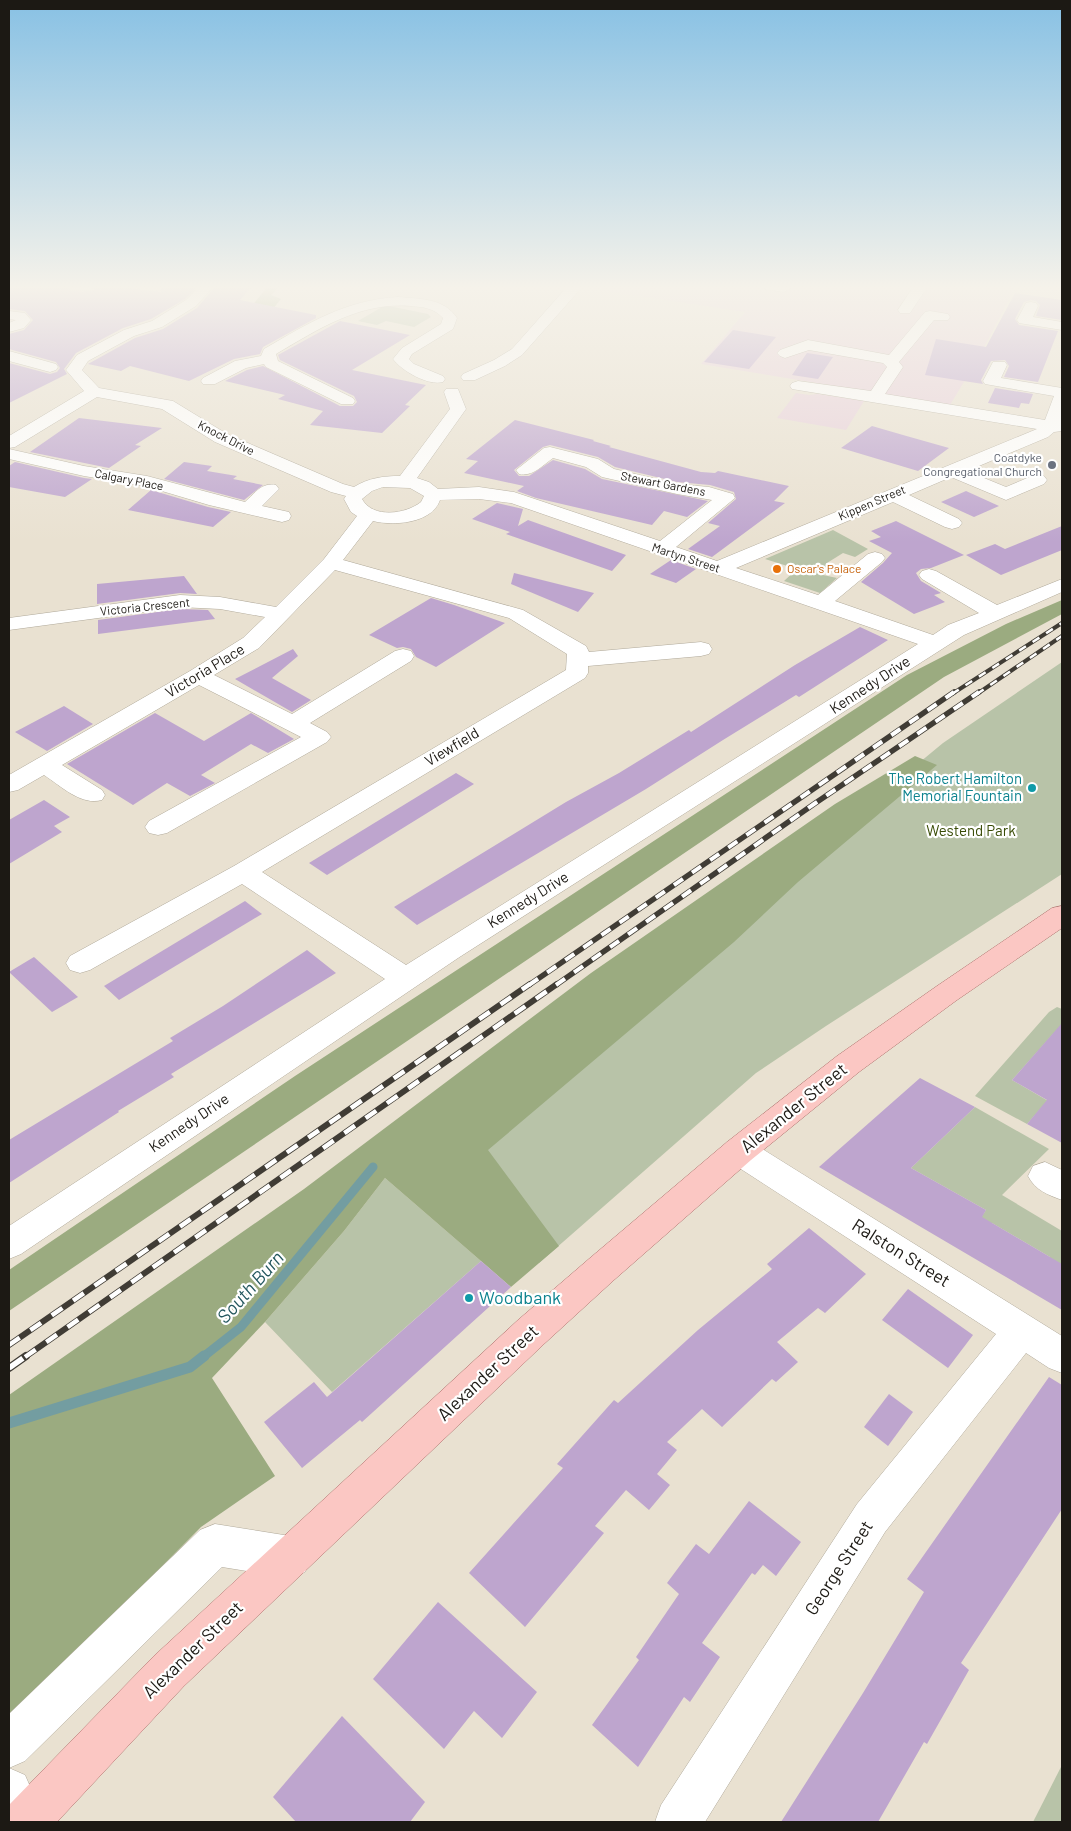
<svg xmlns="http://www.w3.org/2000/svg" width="1071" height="1831" font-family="Barlow,sans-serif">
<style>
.industrial{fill:#e8d0da}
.green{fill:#b8c3a8}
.forest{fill:#9bab80}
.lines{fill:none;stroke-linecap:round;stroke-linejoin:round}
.stream-far1{stroke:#739da1;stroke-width:9}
.stream{stroke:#739da1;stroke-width:11}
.building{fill:#bea5ce}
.minor-casing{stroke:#b0a99a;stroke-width:1}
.major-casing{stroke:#ac716c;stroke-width:1}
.minor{fill:#fff;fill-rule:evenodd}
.major{fill:#fbc7c3;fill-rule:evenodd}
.rail-far3-casing{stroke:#403c35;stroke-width:4}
.rail-far2-casing{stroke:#403c35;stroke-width:5.5}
.rail-far1-casing{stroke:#403c35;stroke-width:6}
.rail-casing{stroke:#403c35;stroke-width:8}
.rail-far3{stroke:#fff;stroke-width:2.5;stroke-dasharray:8;stroke-linecap:butt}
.rail-far2{stroke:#fff;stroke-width:4;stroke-dasharray:11;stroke-linecap:butt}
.rail-far1{stroke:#fff;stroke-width:4.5;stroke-dasharray:13;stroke-linecap:butt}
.rail{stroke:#fff;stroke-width:5.5;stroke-dasharray:17;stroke-linecap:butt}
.worship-dot{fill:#6b7280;stroke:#fff;stroke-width:2}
.food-dot{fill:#e8710a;stroke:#fff;stroke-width:2}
.culture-dot{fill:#0f9aa8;stroke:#fff;stroke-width:2}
.labels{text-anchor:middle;stroke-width:4.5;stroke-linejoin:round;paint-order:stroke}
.far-street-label{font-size:12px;fill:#1c1914;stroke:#fff}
.far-worship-label{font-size:12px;fill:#5b616d;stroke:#fff;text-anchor:end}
.far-food-label{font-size:12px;fill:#c56008;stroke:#fff;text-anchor:start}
.street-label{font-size:15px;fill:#1c1914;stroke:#fff}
.culture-label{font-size:15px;fill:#0d838f;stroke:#fff;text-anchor:end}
.park-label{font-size:15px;fill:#394c06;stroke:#fff}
.near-street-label{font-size:18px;fill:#1c1914;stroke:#fff}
.near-culture-label{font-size:18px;fill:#0d838f;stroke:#fff;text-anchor:start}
.near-water-label{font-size:19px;font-style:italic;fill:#23575e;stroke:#fff}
</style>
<rect width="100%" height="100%" fill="#e9e1d1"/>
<g class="industrial">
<path d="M 572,286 L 1016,286 L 979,357 L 950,405 L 701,364 L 745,312 Z"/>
<path d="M 796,393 L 809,395 L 818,394 L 864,401 L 846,430 L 777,418 Z"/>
</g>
<g class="green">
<path d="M 382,307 L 394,307 L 428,314 L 431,317 L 414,327 L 386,321 L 377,325 L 358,321 Z"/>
<path d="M 833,530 L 868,549 L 855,557 L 843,553 L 827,563 L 823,575 L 837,578 L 820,593 L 784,581 L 797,569 L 765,559 Z"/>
<path d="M 1062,662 L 1062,874 L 826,1026 L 756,1073 L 539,1263 L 456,1146 L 943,743 Z"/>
<path d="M 1057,1007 L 1062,1009 L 1062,1039 L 1053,1034 L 1012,1080 L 1062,1109 L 1062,1118 L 1042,1107 L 1027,1124 L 975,1096 L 1049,1012 Z"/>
<path d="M 975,1107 L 1049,1149 L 1002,1195 L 1062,1231 L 1062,1266 L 1048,1287 L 1050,1257 L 992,1223 L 967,1238 L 986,1210 L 911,1168 Z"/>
<path d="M 385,1178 L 481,1261 L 332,1392 L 265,1322 L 344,1231 Z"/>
<path d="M 1062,1765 L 1062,1822 L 1033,1822 Z"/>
</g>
<g class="forest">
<path d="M 268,286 L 280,286 L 271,295 L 281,299 L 272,310 L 251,307 Z"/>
<path d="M 1062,600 L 1062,614 L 944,677 L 9,1311 L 9,1270 L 295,1076 L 907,675 L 1006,624 Z"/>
<path d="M 915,756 L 937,765 L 798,882 L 734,942 L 488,1150 L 559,1246 L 511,1287 L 385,1178 L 344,1231 L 265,1322 L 212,1378 L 275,1476 L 201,1527 L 9,1721 L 9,1395 L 304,1189 L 591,973 L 835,804 Z"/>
</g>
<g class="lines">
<path class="stream-far1" d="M 203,1357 L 241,1327 L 373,1167"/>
<path class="stream" d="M 9,1423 L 190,1367 L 204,1356"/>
</g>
<g class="building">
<path d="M 9,286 L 67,286 L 71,290 L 82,292 L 93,290 L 97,286 L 112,286 L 161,292 L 161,286 L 198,286 L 185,299 L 151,319 L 123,328 L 76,353 L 64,369 L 67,374 L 9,403 L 9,363 L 50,374 L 57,372 L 60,368 L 56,362 L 9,349 L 9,334 L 24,330 L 33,320 L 25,311 L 9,309 Z"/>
<path d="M 216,286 L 252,286 L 240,300 L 316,315 L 316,318 L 263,347 L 260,354 L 234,359 L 189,381 L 130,366 L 121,371 L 88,364 L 135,338 L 163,329 L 197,308 Z"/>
<path d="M 1015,293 L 1062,300 L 1062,320 L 1036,316 L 1040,305 L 1036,301 L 1031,300 L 1024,302 L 1015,319 L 1019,325 L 1058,331 L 1038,382 L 1004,377 L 1009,366 L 1005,360 L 991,361 L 981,380 L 983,384 L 925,375 L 936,339 L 986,347 Z"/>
<path d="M 340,321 L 410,335 L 352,370 L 426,385 L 405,405 L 410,406 L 382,433 L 310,425 L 323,411 L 278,399 L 285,395 L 225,381 L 247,370 L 263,366 L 340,406 L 353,406 L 357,402 L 354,396 L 280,360 L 278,355 Z"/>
<path d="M 733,330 L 776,337 L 749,369 L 704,362 Z"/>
<path d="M 807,353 L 833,357 L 818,379 L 792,375 Z"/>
<path d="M 995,388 L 1033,394 L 1029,404 L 1021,403 L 1019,408 L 988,403 Z"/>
<path d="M 79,418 L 162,428 L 135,445 L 141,446 L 109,468 L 30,452 Z"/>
<path d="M 515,420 L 594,440 L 593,441 L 611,446 L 609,447 L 701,472 L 715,473 L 718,471 L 789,486 L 774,501 L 785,503 L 712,557 L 688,549 L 720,526 L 708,523 L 736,499 L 734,492 L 710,485 L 677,482 L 615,467 L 598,457 L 550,445 L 543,447 L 514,470 L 519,476 L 529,476 L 553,460 L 585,469 L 602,479 L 708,501 L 687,517 L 664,511 L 652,525 L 536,498 L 517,491 L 524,486 L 464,473 L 478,461 L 466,459 Z"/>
<path d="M 872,426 L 903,435 L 949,448 L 918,471 L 841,448 Z"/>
<path d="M 15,462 L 84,478 L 92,479 L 65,497 L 9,487 L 9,466 Z"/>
<path d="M 184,462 L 212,466 L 207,471 L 237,476 L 233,479 L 263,485 L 244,500 L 164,479 Z"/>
<path d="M 151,490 L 208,507 L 231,512 L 213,527 L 128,510 Z"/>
<path d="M 966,491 L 999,506 L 974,517 L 941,502 Z"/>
<path d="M 497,503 L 523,509 L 518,526 L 528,520 L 626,555 L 612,571 L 506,534 L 510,532 L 472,519 Z"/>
<path d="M 896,521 L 964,555 L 931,568 L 921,569 L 916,573 L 921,581 L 941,593 L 934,595 L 945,602 L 914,614 L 861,582 L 883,563 L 892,553 L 869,541 L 881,537 L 871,531 Z"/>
<path d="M 1062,526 L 1062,550 L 1001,575 L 966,555 L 995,544 L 1005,549 Z"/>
<path d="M 671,560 L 696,569 L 676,583 L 650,574 Z"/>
<path d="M 514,573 L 594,593 L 578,612 L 511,584 Z"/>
<path d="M 184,576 L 197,594 L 180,593 L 97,604 L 97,584 Z"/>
<path d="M 431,598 L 454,605 L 505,623 L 436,667 L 416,657 L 411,649 L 403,647 L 397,648 L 369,635 Z"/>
<path d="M 180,609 L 208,610 L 215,619 L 98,634 L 98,620 Z"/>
<path d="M 860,627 L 888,640 L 799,697 L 796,695 L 723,740 L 646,789 L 417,925 L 394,907 L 566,802 L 619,773 L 689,730 L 691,732 L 795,665 Z"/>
<path d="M 293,649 L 298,656 L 272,678 L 311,700 L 292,712 L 235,679 Z"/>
<path d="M 64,706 L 93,724 L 47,751 L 15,732 Z"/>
<path d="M 155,713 L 204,741 L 251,713 L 294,739 L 268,753 L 251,744 L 201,775 L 215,783 L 190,796 L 167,783 L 133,805 L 67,764 Z"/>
<path d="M 456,773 L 474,784 L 327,875 L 309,863 Z"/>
<path d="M 44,800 L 70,817 L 54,826 L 62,832 L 9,864 L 9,820 Z"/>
<path d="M 245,901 L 262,914 L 119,1000 L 104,986 Z"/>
<path d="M 307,950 L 336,973 L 171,1074 L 174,1077 L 118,1111 L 119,1112 L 9,1183 L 9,1140 L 173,1041 L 170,1038 L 223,1006 Z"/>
<path d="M 34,957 L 78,997 L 52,1012 L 9,972 Z"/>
<path d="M 1062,1023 L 1062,1143 L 1027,1124 L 1047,1100 L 1012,1080 Z"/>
<path d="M 920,1078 L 975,1107 L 911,1168 L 986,1210 L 982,1217 L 1062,1264 L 1062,1310 L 819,1167 Z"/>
<path d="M 809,1228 L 866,1274 L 825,1313 L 818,1308 L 777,1342 L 798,1362 L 776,1382 L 772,1379 L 722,1427 L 702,1409 L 667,1442 L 677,1450 L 657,1474 L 670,1485 L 649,1510 L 626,1490 L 595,1526 L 604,1533 L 525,1627 L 469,1573 L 563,1468 L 557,1464 L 614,1400 L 618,1403 L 698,1330 L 772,1269 L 767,1264 Z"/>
<path d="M 481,1261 L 511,1287 L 362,1422 L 360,1420 L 302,1468 L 264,1422 L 314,1382 L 327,1397 Z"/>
<path d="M 908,1289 L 973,1335 L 948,1368 L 882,1320 Z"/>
<path d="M 1049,1377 L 1062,1385 L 1062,1509 L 961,1663 L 969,1670 L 927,1744 L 924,1742 L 878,1822 L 781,1822 L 863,1693 L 924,1592 L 907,1579 Z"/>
<path d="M 889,1394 L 913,1412 L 888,1446 L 864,1427 Z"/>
<path d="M 749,1501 L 801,1542 L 776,1576 L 763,1565 L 755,1575 L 752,1573 L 702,1643 L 720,1657 L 690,1702 L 684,1697 L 638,1767 L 592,1725 L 639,1660 L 636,1657 L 679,1594 L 667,1583 L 696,1544 L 709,1554 Z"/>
<path d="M 438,1602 L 537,1692 L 502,1738 L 474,1711 L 444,1749 L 373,1679 Z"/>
<path d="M 342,1716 L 425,1802 L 410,1822 L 296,1822 L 273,1797 Z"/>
</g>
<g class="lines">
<defs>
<g id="minor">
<path d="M 69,286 L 95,286 C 90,292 74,292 69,286 Z"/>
<path d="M 200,286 L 214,286 L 196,306 L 162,327 L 134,336 L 88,361 L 82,370 L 99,388 L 173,401 L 227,434 L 343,484 L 354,487 C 368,478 384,476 400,476 L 450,409 L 444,392 L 446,389 L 458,389 L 466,409 L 417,478 L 429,482 L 438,489 L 479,487 L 514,492 L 660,541 L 712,500 L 677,494 L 602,477 L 586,467 L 553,458 C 542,466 532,477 519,474 L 516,470 L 544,448 L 550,447 L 598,459 L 614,469 L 677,484 L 709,487 L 733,494 L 735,498 L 676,547 L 717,561 L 1037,429 L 792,389 L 790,386 L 792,383 L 798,381 L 871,391 L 887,367 L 883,363 L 809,350 L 785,358 L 780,356 L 777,353 L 780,350 L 808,340 L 889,355 L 925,312 L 930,311 L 948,314 L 950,317 L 948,320 L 934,320 L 899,362 L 903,367 L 885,394 L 1045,420 L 1054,396 L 985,384 L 983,381 L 993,362 L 1005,362 L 1007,365 L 1001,378 L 1062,388 L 1061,423 L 1062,423 L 1062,431 L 1054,432 L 1048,437 L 967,471 L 1006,487 L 1032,476 L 1038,475 L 1044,476 L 1047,480 L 1044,484 L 1006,500 L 951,477 L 909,495 L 959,519 L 962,523 L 959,527 L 952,529 L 945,527 L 893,502 L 736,568 L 818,595 L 868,554 L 875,552 L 882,554 L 885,558 L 882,562 L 835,601 L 933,635 L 948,625 L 979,613 L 922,579 L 919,575 L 922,571 L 929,569 L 936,571 L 997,605 L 1062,579 L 1062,592 L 964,635 L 458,958 L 21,1254 L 9,1259 L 9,1226 L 385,979 L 242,884 L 90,970 L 80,973 L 70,970 L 66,963 L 70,956 L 234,866 L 566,670 L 567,654 L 509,618 L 335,570 L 259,648 L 214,675 L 292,714 L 395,651 L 403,649 L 411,651 L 414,656 L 411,661 L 310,723 L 327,732 L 331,737 L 327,742 L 167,833 L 158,835 L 149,833 L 145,827 L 149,821 L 301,737 L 199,685 L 62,765 L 102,790 L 105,795 L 102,800 C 81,806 61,786 44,775 L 18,790 L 9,792 L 9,775 L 190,671 L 243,638 L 265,617 L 220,609 L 180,607 L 9,630 L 9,618 L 180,595 L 220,597 L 276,607 L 324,559 L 357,516 L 351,512 L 344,499 L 346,496 L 331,492 L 215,442 L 162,409 L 97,397 L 15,447 L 9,448 L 9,436 L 84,391 L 66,370 L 77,355 L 124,330 L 152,321 L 186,300 ZM 383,487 L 410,488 L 424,496 L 421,502 C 406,514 373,519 362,499 L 372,491 ZM 479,499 L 511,503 L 918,644 L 406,965 L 262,872 L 585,678 L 588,673 L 588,666 L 701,656 L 709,654 L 712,649 L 709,644 L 701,642 L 589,652 L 586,646 L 523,610 L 343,560 L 373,521 C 393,526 432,524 440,500 Z"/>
<path d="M 568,286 L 583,286 L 522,355 L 505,366 L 475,380 L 463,380 L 461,377 L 463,374 L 494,360 L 512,349 Z"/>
<path d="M 763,286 L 789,286 L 791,288 L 784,292 L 765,289 Z"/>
<path d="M 914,286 L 928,286 L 910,313 L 900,313 L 898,310 Z"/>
<path d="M 398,297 C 420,299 444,298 457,318 L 453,329 L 412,354 L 409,359 L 414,364 L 443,376 L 445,379 L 443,382 C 428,386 402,371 393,359 L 402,348 L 441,324 L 443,318 C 434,308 423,307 411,306 C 359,302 319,329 276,354 L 278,361 L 353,398 L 355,401 L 353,404 L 341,404 L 266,367 L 264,364 L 246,368 L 215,384 L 203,384 L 201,381 L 203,378 L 235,361 L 261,356 L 264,349 C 309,323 345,300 398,297 Z"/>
<path d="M 1031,302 L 1036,303 L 1038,306 L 1033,317 L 1062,322 L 1062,330 L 1019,323 L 1017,320 L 1026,303 Z"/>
<path d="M 9,311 L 25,313 L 31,320 L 24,328 L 9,332 L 9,323 L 16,320 L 9,319 Z"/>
<path d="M 9,351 L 56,364 L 58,367 L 56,370 L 50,372 L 9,361 Z"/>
<path d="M 9,449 L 84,466 L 147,476 L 245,502 C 255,493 262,482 276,485 L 279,489 L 262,506 L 289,512 L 291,516 L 289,520 L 282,522 L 209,505 L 145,486 L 84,476 L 9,459 Z"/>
<path d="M 739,1138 L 751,1142 L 1062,1336 L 1062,1373 L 1049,1368 L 1026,1353 L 885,1532 L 705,1822 L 655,1822 L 661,1805 L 857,1504 L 996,1334 L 727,1160 L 723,1151 L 727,1142 Z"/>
<path d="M 1045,1162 L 1062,1170 L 1062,1200 C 1048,1195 1035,1190 1028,1176 L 1033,1166 Z"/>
<path d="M 215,1524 L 290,1536 L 305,1542 L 311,1557 L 305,1572 L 290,1578 L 222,1567 L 25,1761 L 9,1768 L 9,1714 L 200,1530 Z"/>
<path d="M 9,1768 L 25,1775 L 32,1791 L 39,1822 L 9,1822 Z"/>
</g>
<path id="major" d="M 1062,906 L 1062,928 L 957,1000 L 859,1072 L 751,1160 L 614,1280 L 544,1344 L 184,1686 L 57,1822 L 9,1822 L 9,1805 L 154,1656 L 518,1320 L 590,1258 L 727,1142 L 837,1056 L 937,986 L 1052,908 Z"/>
</defs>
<use href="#minor" class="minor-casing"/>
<use href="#major" class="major-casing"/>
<use href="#minor" class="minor"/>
<use href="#major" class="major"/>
<defs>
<g id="rail-far3">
<path d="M 952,694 L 1062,623"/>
<path d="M 977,694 L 1062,636"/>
</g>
<g id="rail-far2">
<path d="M 529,985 L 954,692"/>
<path d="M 556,985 L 814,804 L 979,692"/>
</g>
<g id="rail-far1">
<path d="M 9,1345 L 530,984"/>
<path d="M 25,1357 L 557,984"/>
</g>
<path id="rail" d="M 9,1368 L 26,1356"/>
</defs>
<use href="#rail-far3" class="rail-far3-casing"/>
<use href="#rail-far2" class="rail-far2-casing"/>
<use href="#rail-far1" class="rail-far1-casing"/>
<use href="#rail" class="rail-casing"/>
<use href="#rail-far3" class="rail-far3"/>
<use href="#rail-far2" class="rail-far2"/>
<use href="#rail-far1" class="rail-far1"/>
<use href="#rail" class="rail"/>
</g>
<linearGradient id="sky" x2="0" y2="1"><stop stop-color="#88c1e4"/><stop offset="0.53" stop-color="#f5f2ea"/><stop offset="1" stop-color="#f5f2ea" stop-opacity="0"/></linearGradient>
<rect width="1071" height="542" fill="url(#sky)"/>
<circle class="worship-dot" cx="1052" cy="465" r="5"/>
<circle class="food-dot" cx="777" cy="569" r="5"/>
<g class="culture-dot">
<circle cx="1032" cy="788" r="5"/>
<circle cx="469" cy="1298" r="5"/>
</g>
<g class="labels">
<g class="far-street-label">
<text transform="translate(226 438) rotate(27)" y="4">Knock Drive</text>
<text transform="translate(129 480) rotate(11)" y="4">Calgary Place</text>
<text transform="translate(663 484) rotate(11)" y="4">Stewart Gardens</text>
<text transform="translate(872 503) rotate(-23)" y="4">Kippen Street</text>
<text transform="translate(686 558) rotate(18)" y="4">Martyn Street</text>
<text transform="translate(145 607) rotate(-6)" y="4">Victoria Crescent</text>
</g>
<g class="far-worship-label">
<text x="1042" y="462">Coatdyke<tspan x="1042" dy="14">Congregational Church</tspan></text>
</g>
<g class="far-food-label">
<text x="787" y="573">Oscar's Palace</text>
</g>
<g class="street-label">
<text transform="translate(205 671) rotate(-31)" y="5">Victoria Place</text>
<text transform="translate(870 685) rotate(-33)" y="5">Kennedy Drive</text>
<text transform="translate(452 747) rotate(-31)" y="5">Viewfield</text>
<text transform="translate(528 900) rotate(-32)" y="5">Kennedy Drive</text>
<text transform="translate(189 1123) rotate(-34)" y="5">Kennedy Drive</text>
</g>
<g class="culture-label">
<text x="1022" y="784">The Robert Hamilton<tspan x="1022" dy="17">Memorial Fountain</tspan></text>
</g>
<g class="park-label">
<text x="971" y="836">Westend Park</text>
</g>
<g class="near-street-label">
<text transform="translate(794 1108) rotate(-39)" y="6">Alexander Street</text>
<text transform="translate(901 1253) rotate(32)" y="6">Ralston Street</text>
<text transform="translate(488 1373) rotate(-43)" y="6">Alexander Street</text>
<text transform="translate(839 1568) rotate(-57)" y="6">George Street</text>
<text transform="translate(193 1650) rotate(-44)" y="6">Alexander Street</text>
</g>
<g class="near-culture-label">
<text x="479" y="1304">Woodbank</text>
</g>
<g class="near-water-label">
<text transform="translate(250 1287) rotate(-48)" y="7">South Burn</text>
</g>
</g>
<rect width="1071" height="1831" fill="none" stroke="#1c1914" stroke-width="20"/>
</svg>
